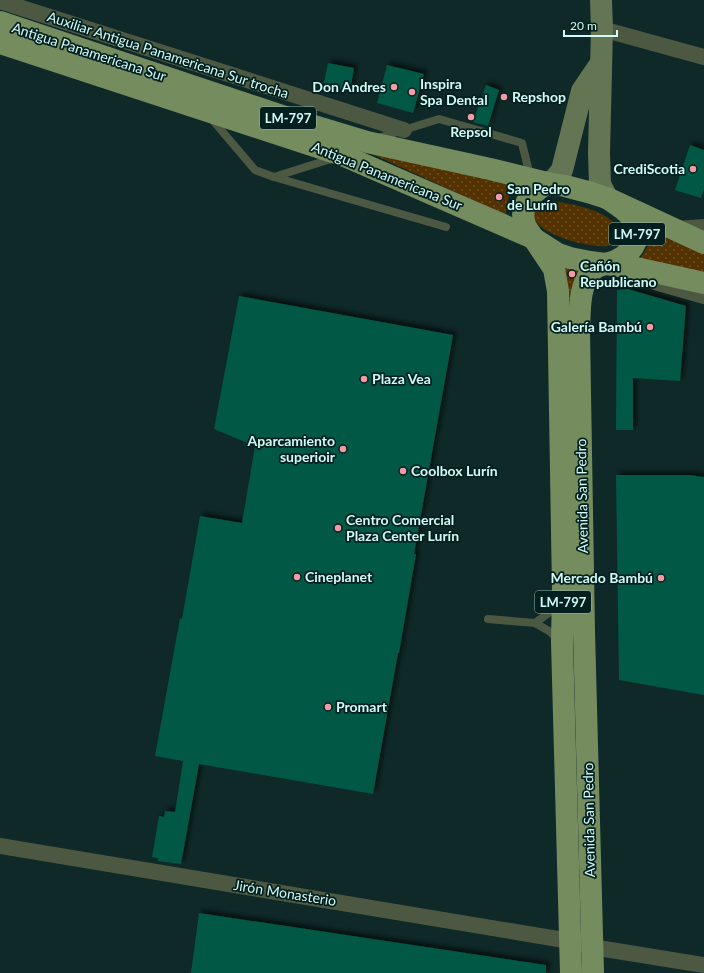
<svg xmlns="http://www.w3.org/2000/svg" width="704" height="973" font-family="Lato,sans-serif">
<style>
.grass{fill:url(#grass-dots)}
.building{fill:#005944;filter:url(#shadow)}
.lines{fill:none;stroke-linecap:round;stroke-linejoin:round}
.lane{stroke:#4d5843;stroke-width:8}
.street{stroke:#4d5843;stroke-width:16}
.secondary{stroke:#647553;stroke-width:22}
.primary{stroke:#758c5f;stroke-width:22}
.poi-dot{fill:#f39aa7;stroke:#04201e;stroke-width:1.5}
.labels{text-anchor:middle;stroke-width:3.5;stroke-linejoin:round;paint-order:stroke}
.shield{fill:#04201e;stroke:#94b9b5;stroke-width:1}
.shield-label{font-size:13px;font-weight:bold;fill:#d2faf6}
.street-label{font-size:14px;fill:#d2faf6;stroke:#04201e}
.poi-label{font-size:14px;font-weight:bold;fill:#d2faf6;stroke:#04201e;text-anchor:start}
</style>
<defs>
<pattern id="grass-dots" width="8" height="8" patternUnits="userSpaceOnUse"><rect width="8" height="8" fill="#533200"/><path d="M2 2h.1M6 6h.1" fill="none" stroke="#6b5126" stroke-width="1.8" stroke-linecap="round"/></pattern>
<filter id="shadow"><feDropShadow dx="3.5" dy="-3.5" stdDeviation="2" flood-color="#0009"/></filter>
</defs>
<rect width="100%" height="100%" fill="#0e2928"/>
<g class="grass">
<path d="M 370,153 L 516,182 C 509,195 506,201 506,215 Z"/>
<path d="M 553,201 C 571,204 601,209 613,222 C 616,225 620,231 619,235 C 614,251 596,246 584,244 C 571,242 525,228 535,209 C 539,202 546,201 553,201 Z"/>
<path d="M 649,228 L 704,254 L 704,272 L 638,261 C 647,249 651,244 649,228 Z"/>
<path d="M 557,263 L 588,268 L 574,323 Z"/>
</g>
<g class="building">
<path d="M 328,63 L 354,68 L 350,91 L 323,87 Z"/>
<path d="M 387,65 L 424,74 L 413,113 L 377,103 Z"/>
<path d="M 486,85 L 499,90 L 488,126 L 473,122 Z"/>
<path d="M 690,145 L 704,150 L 704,189 L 701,198 L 675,190 Z"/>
<path d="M 628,289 L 686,306 L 680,381 L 633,378 L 633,430 L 616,430 L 617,290 Z"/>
<path d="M 239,296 L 453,335 L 414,554 L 416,554 L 399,653 L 398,653 L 373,794 L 199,764 L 181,864 L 158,861 L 158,858 L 152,857 L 159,816 L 164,817 L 165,811 L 175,812 L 183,761 L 155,756 L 180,618 L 182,619 L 200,516 L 242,523 L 255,446 L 214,429 Z"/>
<path d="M 616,475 L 689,475 L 704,477 L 704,695 L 619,680 Z"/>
<path d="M 199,913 L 546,965 L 546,973 L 191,973 Z"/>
</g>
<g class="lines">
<g class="lane">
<path d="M 210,117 L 255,170 L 274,177 L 334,158"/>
<path d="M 378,138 L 439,119 L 522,143 L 530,176"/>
<path d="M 274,177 L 446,227"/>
<path d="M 488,619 L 535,623 L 549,631 L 558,639"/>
<path d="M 535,623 L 550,612 L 558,600"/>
</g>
<g class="street">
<path d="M 0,1 L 404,130"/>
<path d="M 602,29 L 704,57"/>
<path d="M 676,229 L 704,227"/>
<path d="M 655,282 L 704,296"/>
<path d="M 0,846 L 570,941 L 592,947 L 704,965"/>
</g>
<g class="secondary">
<path d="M 601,0 L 602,29 L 599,153 L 600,184 L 607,198"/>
<path d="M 547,183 L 555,179 L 562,170 L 582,91 L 601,63"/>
</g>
<g class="primary">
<path d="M 0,22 L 291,119 L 367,142 L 490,169 L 547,183 L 565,186 L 588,192 L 607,198 L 704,243"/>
<path d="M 0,43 L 342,155 L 533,238 L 558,254 L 570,258 L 590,262 L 636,268 L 704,283"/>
<path d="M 547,183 C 531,194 517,206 526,227 L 554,269 L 558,291 L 563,591 L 562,642 L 571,973"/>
<path d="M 593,973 L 584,631 L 579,332 C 580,314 578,284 593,270 C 599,264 608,264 615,261 C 634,253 645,234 631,217 C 626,210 614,203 607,198"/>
</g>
</g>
<g class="poi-dot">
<circle cx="394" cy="87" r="4"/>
<circle cx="412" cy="92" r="4"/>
<circle cx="504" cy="97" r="4"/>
<circle cx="471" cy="117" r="4"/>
<circle cx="693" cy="169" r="4"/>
<circle cx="499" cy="197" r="4"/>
<circle cx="572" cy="274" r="4"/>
<circle cx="650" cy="327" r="4"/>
<circle cx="364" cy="379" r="4"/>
<circle cx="343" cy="449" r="4"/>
<circle cx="403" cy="471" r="4"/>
<circle cx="338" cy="528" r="4"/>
<circle cx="297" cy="577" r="4"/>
<circle cx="661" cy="578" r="4"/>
<circle cx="328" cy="707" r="4"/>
</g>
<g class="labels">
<g class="shield">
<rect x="260" y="107" width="56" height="22" rx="3"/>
<rect x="609" y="223" width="56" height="22" rx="3"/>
<rect x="535" y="591" width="56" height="22" rx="3"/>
</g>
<g class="shield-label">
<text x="288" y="123">LM-797</text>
<text x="637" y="239">LM-797</text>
<text x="563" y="607">LM-797</text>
</g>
<g class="street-label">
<text transform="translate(89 52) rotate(18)" y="5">Antigua Panamericana Sur</text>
<text transform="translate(168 55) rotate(18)" y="5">Auxiliar Antigua Panamericana Sur trocha</text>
<text transform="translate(387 176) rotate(22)" y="5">Antigua Panamericana Sur</text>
<text transform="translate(582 496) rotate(-91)" y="5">Avenida San Pedro</text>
<text transform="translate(589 820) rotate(-91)" y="5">Avenida San Pedro</text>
<text transform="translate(285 893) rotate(9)" y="5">Jirón Monasterio</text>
</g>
<g class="poi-label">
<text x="420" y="89">Inspira<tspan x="420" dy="16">Spa Dental</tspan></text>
<text x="386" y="92" text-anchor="end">Don Andres</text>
<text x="512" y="102">Repshop</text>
<text x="471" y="137" text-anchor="middle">Repsol</text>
<text x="685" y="174" text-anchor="end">CrediScotia</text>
<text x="507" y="194">San Pedro<tspan x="507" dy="16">de Lurín</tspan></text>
<text x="580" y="271">Cañón<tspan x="580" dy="16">Republicano</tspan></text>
<text x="642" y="332" text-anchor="end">Galería Bambú</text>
<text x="372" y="384">Plaza Vea</text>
<text x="335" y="446" text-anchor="end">Aparcamiento<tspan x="335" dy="16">superioir</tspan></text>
<text x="411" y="476">Coolbox Lurín</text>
<text x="346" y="525">Centro Comercial<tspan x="346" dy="16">Plaza Center Lurín</tspan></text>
<text x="305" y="582">Cineplanet</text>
<text x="653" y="583" text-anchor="end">Mercado Bambú</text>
<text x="336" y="712">Promart</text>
</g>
</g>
<path d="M564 30v6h53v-6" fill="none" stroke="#d2faf6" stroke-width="2"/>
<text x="570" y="30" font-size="12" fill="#d2faf6" stroke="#04201e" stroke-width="3" paint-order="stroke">20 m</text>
</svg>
